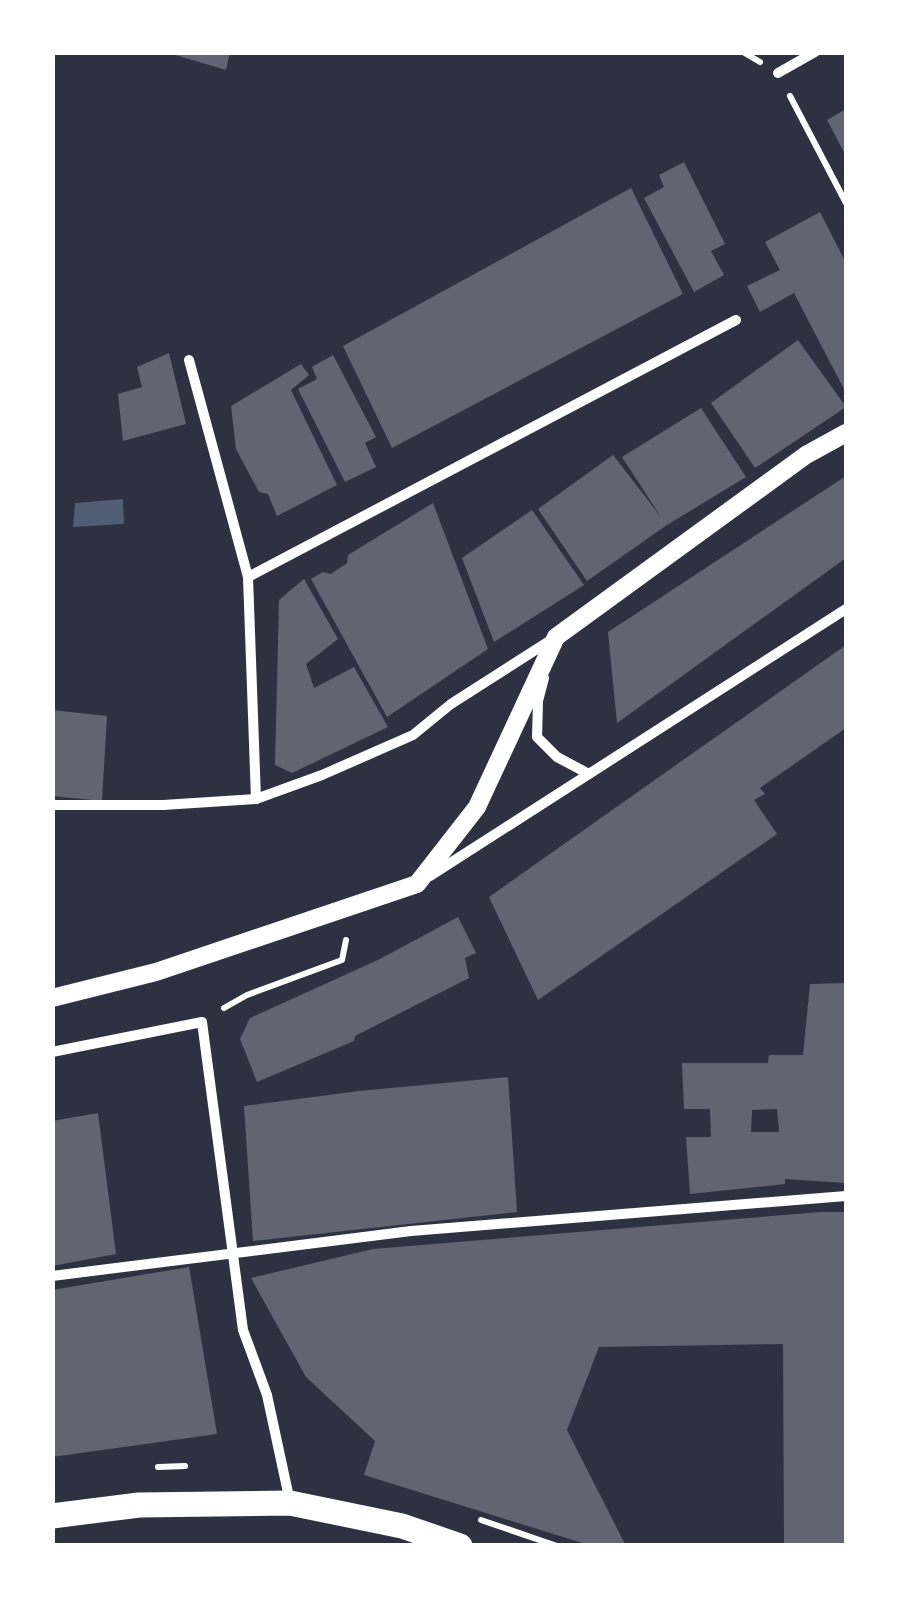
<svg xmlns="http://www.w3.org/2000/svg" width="899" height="1598" font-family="'DejaVu Sans',sans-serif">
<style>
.water{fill:#4f5d75}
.building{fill:#626471;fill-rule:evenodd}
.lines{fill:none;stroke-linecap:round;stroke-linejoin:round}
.path{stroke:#fff;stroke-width:6}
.minor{stroke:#fff;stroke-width:10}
.tertiary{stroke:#fff;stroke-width:18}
.primary{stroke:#fff;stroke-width:25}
</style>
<rect width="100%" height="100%" fill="#2d3142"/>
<path class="water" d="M 123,499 L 124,524 L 73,527 L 75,503 Z"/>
<g class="building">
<path d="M 165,52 L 230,52 L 226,70 Z"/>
<path d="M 846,109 L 846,156 L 827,120 Z"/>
<path d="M 684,162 L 725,244 L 711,251 L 724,275 L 694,292 L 644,198 L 664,187 L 659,175 Z"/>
<path d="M 631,188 L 683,294 L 392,448 L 343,346 Z"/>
<path d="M 820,212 L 846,263 L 846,393 L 794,293 L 760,312 L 747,286 L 780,270 L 765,242 Z"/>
<path d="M 798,340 L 846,407 L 755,468 L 711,403 Z"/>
<path d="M 169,353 L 186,424 L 123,441 L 118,394 L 142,387 L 137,367 Z"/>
<path d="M 333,355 L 376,437 L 365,443 L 376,467 L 345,482 L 298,389 L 317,379 L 312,367 Z"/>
<path d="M 301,364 L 309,375 L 291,390 L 337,485 L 277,516 L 268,494 L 259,492 L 236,449 L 231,406 Z"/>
<path d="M 701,408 L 746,477 L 667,525 L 587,581 L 538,509 L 613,455 L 661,517 L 622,457 Z"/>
<path d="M 846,476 L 846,558 L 617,723 L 608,632 Z"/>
<path d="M 433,503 L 488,649 L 387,717 L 311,579 L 323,572 L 331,574 L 347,563 L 348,555 Z"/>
<path d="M 532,510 L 584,585 L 494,642 L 462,558 Z"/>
<path d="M 304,579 L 338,639 L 306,664 L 314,688 L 354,667 L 388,727 L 292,773 L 275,765 L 279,600 Z"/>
<path d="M 846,645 L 846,728 L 760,788 L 765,794 L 754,800 L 777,834 L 538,1000 L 489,897 Z"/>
<path d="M 52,710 L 107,716 L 102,801 L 52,796 Z"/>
<path d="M 458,917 L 476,953 L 465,958 L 469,978 L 355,1036 L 354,1041 L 257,1082 L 240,1039 L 250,1018 L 380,959 Z"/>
<path d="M 846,983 L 846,1183 L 785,1179 L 785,1184 L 690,1194 L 686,1137 L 711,1137 L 710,1109 L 684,1109 L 682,1063 L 768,1063 L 769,1055 L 803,1055 L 810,984 ZM 777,1109 L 779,1132 L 751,1132 L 752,1110 Z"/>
<path d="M 508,1077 L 517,1212 L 253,1241 L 244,1106 L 359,1091 Z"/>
<path d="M 98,1113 L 116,1254 L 52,1266 L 52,1121 Z"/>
<path d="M 821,1212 L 846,1212 L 846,1546 L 784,1546 L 783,1344 L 599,1347 L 567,1430 L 626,1546 L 592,1546 L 364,1475 L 375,1441 L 306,1377 L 251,1278 L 373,1249 Z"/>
<path d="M 189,1267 L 217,1434 L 52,1457 L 52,1290 Z"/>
</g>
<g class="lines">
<g class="path">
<path d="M 743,52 L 760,62"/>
<path d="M 790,96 L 846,203"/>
<path d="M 224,1008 L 247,995 L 342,960 L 346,940"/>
<path d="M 158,1467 L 185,1466"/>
<path d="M 481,1520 L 557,1546"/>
</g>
<g class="minor">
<path d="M 778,73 L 815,52"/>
<path d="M 189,360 L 248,577 L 256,799"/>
<path d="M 248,577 L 736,320"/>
<path d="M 544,678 L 538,701 L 537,737 L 557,757 L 589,774"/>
<path d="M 52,805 L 163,805 L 256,799 L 322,775 L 413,735 L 451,704 L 551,640"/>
<path d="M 430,876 L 846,609"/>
<path d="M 52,1052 L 202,1022 L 243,1330 L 267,1395 L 290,1502"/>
<path d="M 52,1276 L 411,1231 L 846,1196"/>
</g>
<path class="tertiary" d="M 52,998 L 156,972 L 417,884 L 477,807 L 556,637 L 806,455 L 846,433"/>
<path class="primary" d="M 52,1516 L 139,1505 L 290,1503 L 402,1526 L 460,1546"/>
</g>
<rect width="899" height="1598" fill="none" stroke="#ffffff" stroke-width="110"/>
</svg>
